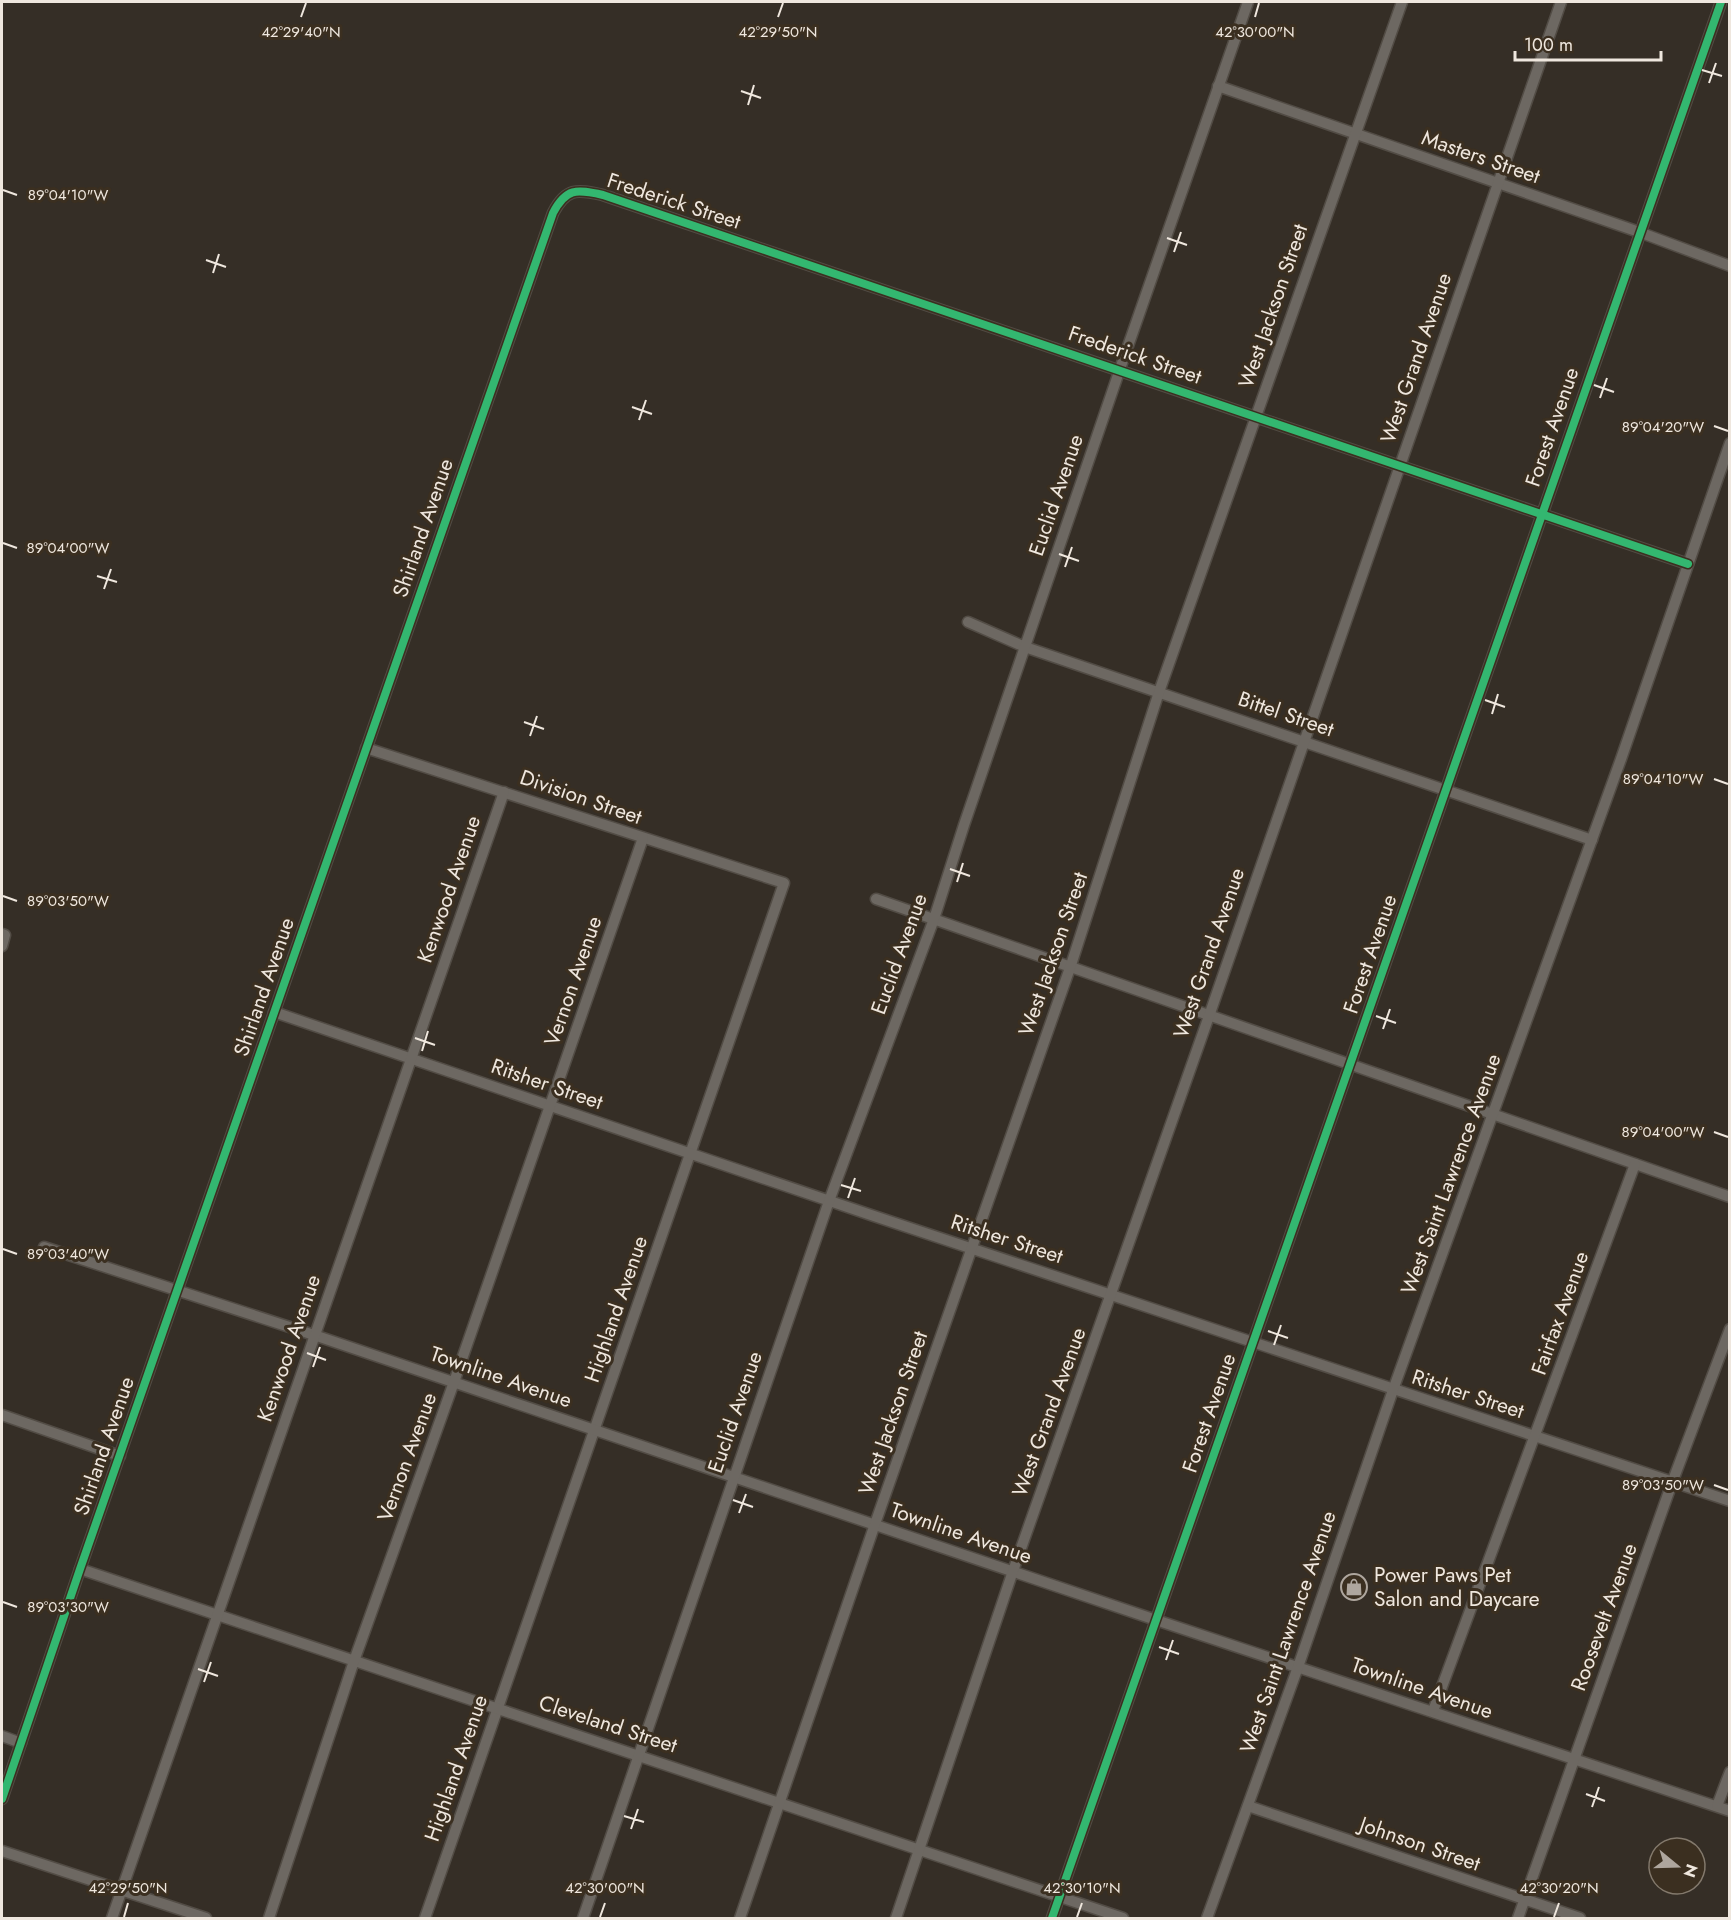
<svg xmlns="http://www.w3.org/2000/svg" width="1731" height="1920" font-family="Jost,sans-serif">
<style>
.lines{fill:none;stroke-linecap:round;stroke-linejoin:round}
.minor-casing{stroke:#524c45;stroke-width:13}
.minor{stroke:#6d6862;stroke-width:10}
.cycleway-casing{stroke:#3b2f20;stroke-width:11}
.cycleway{stroke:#33b770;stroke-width:8}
.ticks{fill:none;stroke:#efe7de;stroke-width:2}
.labels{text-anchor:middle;stroke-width:6;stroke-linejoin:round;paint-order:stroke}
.street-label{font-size:21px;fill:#efe7de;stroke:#3b2f20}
.poi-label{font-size:21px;fill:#efe7de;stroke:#3b2f20;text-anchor:start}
.ticks-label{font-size:15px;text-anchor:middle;fill:#efe7de;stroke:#3b2f20;stroke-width:6;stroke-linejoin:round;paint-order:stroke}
</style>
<rect width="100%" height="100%" fill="#352e26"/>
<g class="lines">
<defs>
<g id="minor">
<path d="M 1218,86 L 1639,232 L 1730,266"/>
<path d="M 968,622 L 1025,647 L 1592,840"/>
<path d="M 366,748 L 784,883 L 425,1918"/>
<path d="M 876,899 L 1730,1197"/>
<path d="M 2,934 L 5,935 L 2,946"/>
<path d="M 274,1012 L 871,1215 L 1730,1501"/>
<path d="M 44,1247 L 314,1335 L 1156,1620 L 1730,1811"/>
<path d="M 2,1415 L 120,1456"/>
<path d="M 80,1569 L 1123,1918"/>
<path d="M 1433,1711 L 1635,1164"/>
<path d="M 2,1736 L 21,1743"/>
<path d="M 2,1799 L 80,1569 L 553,213 C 566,188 576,189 603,195 L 1688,564"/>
<path d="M 1248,1806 L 1580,1918"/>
<path d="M 1717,1806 L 1730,1772"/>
<path d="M 2,1851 L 206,1918"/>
<path d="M 112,1918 L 504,792"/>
<path d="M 269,1918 L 354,1661 L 454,1382 L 643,838"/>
<path d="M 583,1918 L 829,1201 L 934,919 L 964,825 L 1120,369 L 1248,2"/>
<path d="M 740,1918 L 875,1524 L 1071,965 L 1159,692 L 1402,2"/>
<path d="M 896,1918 L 1013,1571 L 1209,1016 L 1561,2"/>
<path d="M 1052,1918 L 1721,2"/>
<path d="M 1207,1918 L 1298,1667 L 1393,1390 L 1621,759 L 1730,443"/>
<path d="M 1518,1918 L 1672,1483 L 1730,1329"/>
</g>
</defs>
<use href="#minor" class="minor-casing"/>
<use href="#minor" class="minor"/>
<defs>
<g id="cycleway">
<path d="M 2,1799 L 80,1569 L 553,213 C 566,188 576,189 603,195 L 1688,564"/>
<path d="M 1052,1918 L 1721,2"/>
</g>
</defs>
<use href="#cycleway" class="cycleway-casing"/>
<use href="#cycleway" class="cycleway"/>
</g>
<path class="ticks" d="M 301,17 L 306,3M 778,17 L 783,3M 1255,17 L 1259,3M 1702,70 L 1722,76M 1709,83 L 1716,63M 741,91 L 761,98M 748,105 L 754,85M 3,190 L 17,195M 1167,238 L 1187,245M 1174,252 L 1181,232M 206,260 L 226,267M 213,273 L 219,254M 1594,385 L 1614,392M 1600,398 L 1607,378M 632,407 L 652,414M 639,420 L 646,400M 1714,426 L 1728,431M 3,543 L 17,548M 1059,554 L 1079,561M 1065,567 L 1072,547M 97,576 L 117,582M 104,589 L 111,569M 1485,700 L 1505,707M 1492,714 L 1498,694M 524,722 L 544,729M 530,736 L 537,716M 1714,779 L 1728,784M 950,869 L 970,876M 957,882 L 963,863M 3,896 L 17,901M 1376,1016 L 1396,1023M 1383,1029 L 1390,1009M 415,1038 L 435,1045M 422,1051 L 428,1031M 1714,1132 L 1728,1137M 841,1185 L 861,1191M 848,1198 L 855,1178M 3,1249 L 17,1254M 1268,1331 L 1288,1338M 1274,1345 L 1281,1325M 307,1353 L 326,1360M 313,1367 L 320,1347M 1714,1485 L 1728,1490M 733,1500 L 753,1507M 739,1513 L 746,1494M 3,1602 L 17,1607M 1159,1647 L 1179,1654M 1166,1660 L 1173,1640M 198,1669 L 218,1676M 204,1682 L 211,1662M 1586,1794 L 1605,1801M 1592,1807 L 1599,1787M 624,1816 L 644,1822M 631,1829 L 638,1809M 124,1917 L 128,1903M 600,1917 L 605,1903M 1077,1917 L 1082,1903M 1554,1917 L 1559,1903"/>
<defs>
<symbol id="shop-ring" viewBox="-11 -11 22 22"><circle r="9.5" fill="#3b2f20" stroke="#aea69e" stroke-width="1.5"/><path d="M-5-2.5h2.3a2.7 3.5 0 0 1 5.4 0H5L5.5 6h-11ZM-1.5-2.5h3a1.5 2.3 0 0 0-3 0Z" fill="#aea69e"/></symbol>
</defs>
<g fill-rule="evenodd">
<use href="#shop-ring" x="1339" y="1572" width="30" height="30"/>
</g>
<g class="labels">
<g class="street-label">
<text transform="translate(1481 157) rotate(19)" y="7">Masters Street</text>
<text transform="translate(674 201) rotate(18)" y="7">Frederick Street</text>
<text transform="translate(1273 306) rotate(-71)" y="7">West Jackson Street</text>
<text transform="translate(1135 355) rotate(19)" y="7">Frederick Street</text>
<text transform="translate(1416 358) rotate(-71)" y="7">West Grand Avenue</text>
<text transform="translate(1552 427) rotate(-71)" y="7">Forest Avenue</text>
<text transform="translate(1056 495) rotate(-71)" y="7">Euclid Avenue</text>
<text transform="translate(423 528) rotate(-71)" y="7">Shirland Avenue</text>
<text transform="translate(1286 714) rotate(19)" y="7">Bittel Street</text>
<text transform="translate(581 797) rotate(19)" y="7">Division Street</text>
<text transform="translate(449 889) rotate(-71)" y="7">Kenwood Avenue</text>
<text transform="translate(1209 953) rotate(-71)" y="7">West Grand Avenue</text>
<text transform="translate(899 954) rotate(-70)" y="7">Euclid Avenue</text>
<text transform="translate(1053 954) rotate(-71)" y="7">West Jackson Street</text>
<text transform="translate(1370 954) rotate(-71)" y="7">Forest Avenue</text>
<text transform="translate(573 981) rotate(-71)" y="7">Vernon Avenue</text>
<text transform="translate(264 987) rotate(-71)" y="7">Shirland Avenue</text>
<text transform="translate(547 1084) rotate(19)" y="7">Ritsher Street</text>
<text transform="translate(1451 1174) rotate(-70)" y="7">West Saint Lawrence Avenue</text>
<text transform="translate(1007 1239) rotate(18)" y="7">Ritsher Street</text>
<text transform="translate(616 1309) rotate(-71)" y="7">Highland Avenue</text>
<text transform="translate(1560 1313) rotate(-70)" y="7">Fairfax Avenue</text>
<text transform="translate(289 1348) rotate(-71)" y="7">Kenwood Avenue</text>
<text transform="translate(501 1377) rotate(19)" y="7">Townline Avenue</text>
<text transform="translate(1468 1394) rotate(18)" y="7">Ritsher Street</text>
<text transform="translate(735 1412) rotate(-71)" y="7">Euclid Avenue</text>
<text transform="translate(1049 1412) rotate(-70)" y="7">West Grand Avenue</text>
<text transform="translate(893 1413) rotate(-71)" y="7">West Jackson Street</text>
<text transform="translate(1209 1413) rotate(-71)" y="7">Forest Avenue</text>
<text transform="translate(104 1446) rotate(-71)" y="7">Shirland Avenue</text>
<text transform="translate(407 1457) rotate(-70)" y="7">Vernon Avenue</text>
<text transform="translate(961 1533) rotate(19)" y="7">Townline Avenue</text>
<text transform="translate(1604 1617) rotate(-70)" y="7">Roosevelt Avenue</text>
<text transform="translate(1288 1632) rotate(-71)" y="7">West Saint Lawrence Avenue</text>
<text transform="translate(1422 1688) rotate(19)" y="7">Townline Avenue</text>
<text transform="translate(608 1724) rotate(18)" y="7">Cleveland Street</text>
<text transform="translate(456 1768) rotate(-71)" y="7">Highland Avenue</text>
<text transform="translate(1420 1844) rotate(19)" y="7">Johnson Street</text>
</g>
<g class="poi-label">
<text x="1374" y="1582">Power Paws Pet<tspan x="1374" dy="24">Salon and Daycare</tspan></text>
</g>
</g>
<g class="ticks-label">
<text x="301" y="37">42°29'40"N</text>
<text x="778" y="37">42°29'50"N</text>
<text x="1255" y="37">42°30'00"N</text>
<text x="68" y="200">89°04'10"W</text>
<text x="1663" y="432">89°04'20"W</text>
<text x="68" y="553">89°04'00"W</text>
<text x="1663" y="784">89°04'10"W</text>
<text x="68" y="906">89°03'50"W</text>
<text x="1663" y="1137">89°04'00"W</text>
<text x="68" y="1259">89°03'40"W</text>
<text x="1663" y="1490">89°03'50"W</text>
<text x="68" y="1612">89°03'30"W</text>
<text x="128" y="1893">42°29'50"N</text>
<text x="605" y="1893">42°30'00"N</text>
<text x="1082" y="1893">42°30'10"N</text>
<text x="1559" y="1893">42°30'20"N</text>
</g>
<rect width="1731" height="1920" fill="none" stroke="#efe7de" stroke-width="6"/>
<g transform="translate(1677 1866) rotate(109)"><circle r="28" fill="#3b2f20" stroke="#83796c" stroke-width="1.5"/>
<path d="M0-4.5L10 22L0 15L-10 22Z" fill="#aea69e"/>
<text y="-9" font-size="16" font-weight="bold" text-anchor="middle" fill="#efe7de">N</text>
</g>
<path d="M1515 51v9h146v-9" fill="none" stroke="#efe7de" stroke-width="3"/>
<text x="1524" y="51" font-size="18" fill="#efe7de" stroke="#3b2f20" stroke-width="4.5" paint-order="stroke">100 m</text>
</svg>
